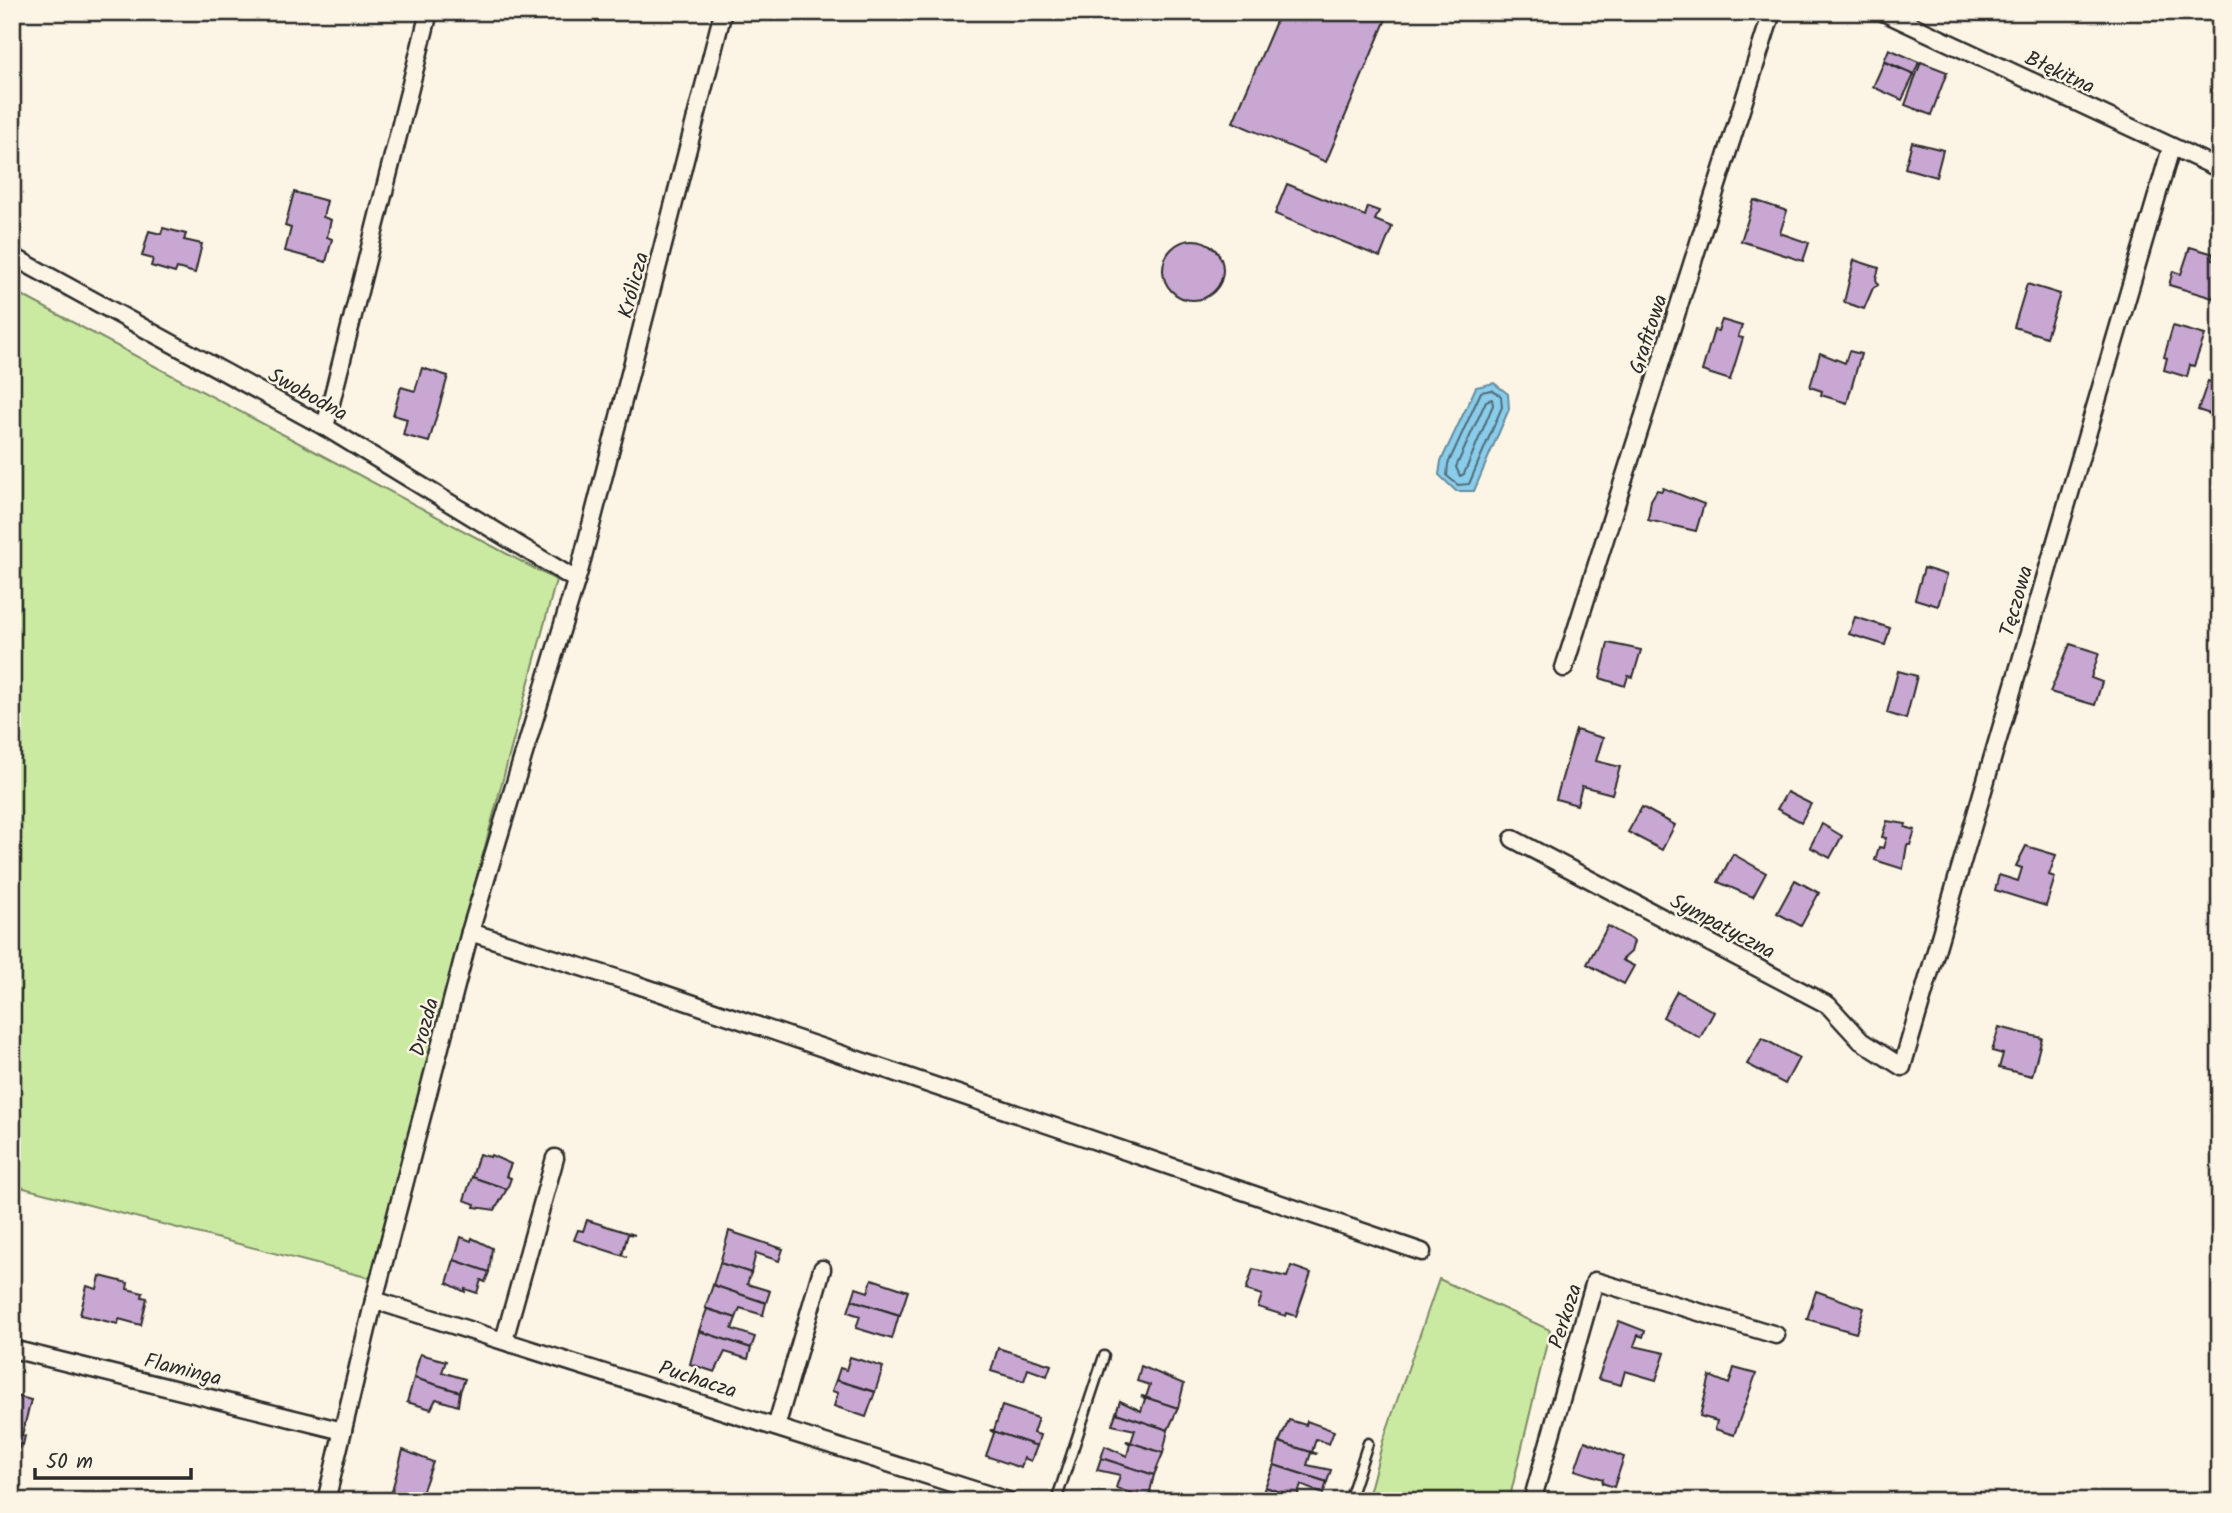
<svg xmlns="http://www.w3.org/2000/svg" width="2232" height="1513" font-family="Kalam,sans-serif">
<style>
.green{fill:#cbeaa1;stroke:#7b8a66;stroke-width:2}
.water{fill:#8acdeb;stroke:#648c9e;stroke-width:2}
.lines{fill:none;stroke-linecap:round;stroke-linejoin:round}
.shore{stroke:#516c78;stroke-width:2}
.building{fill:#c8a7d2;stroke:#2b2b2b;stroke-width:2}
.lane-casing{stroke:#2b2b2b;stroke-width:13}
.street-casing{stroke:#2b2b2b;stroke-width:21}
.lane{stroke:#fcf5e5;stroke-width:8}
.street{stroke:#fcf5e5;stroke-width:16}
.labels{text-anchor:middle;stroke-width:5;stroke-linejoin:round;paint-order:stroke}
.street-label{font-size:21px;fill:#2b2b2b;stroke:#fcf5e5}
</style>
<rect width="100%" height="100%" fill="#fcf5e5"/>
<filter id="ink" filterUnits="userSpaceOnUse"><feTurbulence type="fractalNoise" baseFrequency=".0143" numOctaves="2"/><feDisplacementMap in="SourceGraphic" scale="14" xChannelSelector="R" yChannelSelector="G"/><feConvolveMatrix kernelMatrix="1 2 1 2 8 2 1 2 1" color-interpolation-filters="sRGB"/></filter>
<g filter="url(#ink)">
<g class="green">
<path d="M 12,290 L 556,580 L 370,1278 L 12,1185 Z"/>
<path d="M 1439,1279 L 1550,1330 L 1509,1501 L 1367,1501 L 1383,1441 Z"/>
</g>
<path class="water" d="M 1494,383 L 1508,394 L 1509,409 L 1474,491 L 1456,491 L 1439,475 L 1441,461 L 1476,387 Z"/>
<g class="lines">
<g class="shore">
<path d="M 1492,390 L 1501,396 L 1502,407 L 1469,484 L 1458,485 L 1447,476 L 1448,464 L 1481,392 Z"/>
<path d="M 1492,399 L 1493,405 L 1464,474 L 1460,476 L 1456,467 L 1486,401 Z"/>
</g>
</g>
<g class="building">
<path d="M 1280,12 L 1389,12 L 1326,162 L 1233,122 Z"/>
<path d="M 1889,49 L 1919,62 L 1914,74 L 1884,61 Z"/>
<path d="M 1884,62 L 1914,75 L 1902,100 L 1873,87 Z"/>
<path d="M 1921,62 L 1947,72 L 1931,115 L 1905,105 Z"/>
<path d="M 1912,142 L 1943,150 L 1936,177 L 1905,168 Z"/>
<path d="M 1287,184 L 1365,216 L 1368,207 L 1379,211 L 1375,220 L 1392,227 L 1380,257 L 1275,214 Z"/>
<path d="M 294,192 L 327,201 L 323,217 L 331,220 L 327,237 L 332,239 L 326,262 L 285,251 L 291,228 L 285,226 Z"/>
<path d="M 1754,200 L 1787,211 L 1780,233 L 1809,243 L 1803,261 L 1741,241 Z"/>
<path d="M 163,228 L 186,234 L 184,240 L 202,244 L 195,273 L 177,268 L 175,273 L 151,266 L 153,259 L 142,256 L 149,231 L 161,234 Z"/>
<circle cx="1193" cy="270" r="30"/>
<path d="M 2190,247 L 2214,254 L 2212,259 L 2220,261 L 2220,280 L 2213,298 L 2169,285 L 2173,271 L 2181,274 Z"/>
<path d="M 1854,260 L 1879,268 L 1876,279 L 1878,285 L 1873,288 L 1864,309 L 1844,302 Z"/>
<path d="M 2027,284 L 2060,294 L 2046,337 L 2014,327 Z"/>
<path d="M 1722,320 L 1742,326 L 1738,337 L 1743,338 L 1730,380 L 1702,371 L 1714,330 L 1718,331 Z"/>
<path d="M 2173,326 L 2205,335 L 2194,366 L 2190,365 L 2187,377 L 2164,370 L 2167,358 L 2164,357 Z"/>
<path d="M 1849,351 L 1861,354 L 1847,403 L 1821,395 L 1822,391 L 1810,387 L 1820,353 L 1845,363 Z"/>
<path d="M 422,368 L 448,376 L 429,442 L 403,435 L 407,419 L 393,415 L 401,387 L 415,391 Z"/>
<path d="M 2208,381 L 2220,384 L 2216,416 L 2198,410 Z"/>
<path d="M 1663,488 L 1704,504 L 1696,531 L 1648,520 L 1651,500 L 1657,490 L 1662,491 Z"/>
<path d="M 1924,568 L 1947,575 L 1938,606 L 1915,599 Z"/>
<path d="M 1855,617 L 1890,628 L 1885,645 L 1849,634 Z"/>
<path d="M 1608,643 L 1641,650 L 1633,677 L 1628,676 L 1625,686 L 1600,678 Z"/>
<path d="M 2070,644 L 2099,653 L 2091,678 L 2102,682 L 2095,705 L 2050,692 Z"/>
<path d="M 1898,671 L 1917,676 L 1906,719 L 1887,713 Z"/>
<path d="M 1576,730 L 1603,738 L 1596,761 L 1620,767 L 1612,794 L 1582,786 L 1577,805 L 1556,799 Z"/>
<path d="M 1787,792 L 1811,804 L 1801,822 L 1777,809 Z"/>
<path d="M 1642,807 L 1675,825 L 1662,850 L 1628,832 Z"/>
<path d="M 1887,821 L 1906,824 L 1905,827 L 1915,830 L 1910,845 L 1907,845 L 1903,869 L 1875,860 L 1879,847 L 1883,848 L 1886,838 L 1882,837 Z"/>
<path d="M 1822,824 L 1842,836 L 1830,858 L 1810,847 Z"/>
<path d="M 2026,846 L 2056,855 L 2049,875 L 2055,877 L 2046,906 L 1995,890 L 1999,875 L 2018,881 L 2022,868 L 2016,866 Z"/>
<path d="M 1733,854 L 1766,873 L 1753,897 L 1718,882 Z"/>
<path d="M 1795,880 L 1819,893 L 1801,926 L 1777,913 Z"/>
<path d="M 1608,926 L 1634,941 L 1631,952 L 1622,960 L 1634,966 L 1624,984 L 1587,964 Z"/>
<path d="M 1677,991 L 1714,1012 L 1700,1038 L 1663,1017 Z"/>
<path d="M 1999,1027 L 2042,1038 L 2032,1076 L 1999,1068 L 2003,1054 L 1992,1051 Z"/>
<path d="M 1762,1038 L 1799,1058 L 1785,1084 L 1747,1064 Z"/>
<path d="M 479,1154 L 490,1157 L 491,1155 L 511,1164 L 506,1176 L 511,1178 L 507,1189 L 472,1177 Z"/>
<path d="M 472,1177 L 507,1189 L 495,1210 L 474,1207 L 475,1204 L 464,1200 Z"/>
<path d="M 587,1220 L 635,1235 L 628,1234 L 622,1255 L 627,1257 L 574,1240 L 578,1230 L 583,1231 Z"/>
<path d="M 729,1231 L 783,1249 L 779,1261 L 756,1253 L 751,1273 L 720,1263 Z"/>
<path d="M 461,1237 L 471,1241 L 472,1238 L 492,1248 L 489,1272 L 454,1260 Z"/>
<path d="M 454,1260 L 489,1272 L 485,1282 L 481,1280 L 477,1293 L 465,1289 L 465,1292 L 447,1283 Z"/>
<path d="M 720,1263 L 751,1273 L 747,1284 L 770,1291 L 766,1303 L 713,1285 Z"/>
<path d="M 1291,1266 L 1311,1273 L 1296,1316 L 1287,1313 L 1286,1316 L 1258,1307 L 1262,1295 L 1246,1290 L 1253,1269 L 1287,1277 Z"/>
<path d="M 100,1276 L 128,1283 L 127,1289 L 143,1293 L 142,1297 L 147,1298 L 141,1325 L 119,1319 L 118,1324 L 80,1315 L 87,1286 L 97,1289 Z"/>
<path d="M 872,1279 L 908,1291 L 900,1315 L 852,1300 L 856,1288 L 868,1292 Z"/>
<path d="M 713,1285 L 766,1303 L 763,1315 L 740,1308 L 736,1318 L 705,1308 Z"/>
<path d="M 1816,1291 L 1864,1308 L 1856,1333 L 1807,1319 Z"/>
<path d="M 852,1300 L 899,1315 L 892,1339 L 856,1328 L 860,1316 L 848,1312 Z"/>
<path d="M 707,1309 L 736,1318 L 732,1329 L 755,1337 L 751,1348 L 699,1331 Z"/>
<path d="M 1619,1321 L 1645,1331 L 1643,1337 L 1638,1335 L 1634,1346 L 1665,1353 L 1656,1380 L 1625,1371 L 1621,1385 L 1598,1379 Z"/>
<path d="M 699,1331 L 751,1348 L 748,1359 L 725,1352 L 715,1372 L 690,1364 Z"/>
<path d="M 998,1348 L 1051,1365 L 1047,1376 L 1028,1369 L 1024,1381 L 991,1371 Z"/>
<path d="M 420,1354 L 446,1361 L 442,1372 L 465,1379 L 460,1392 L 414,1378 Z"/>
<path d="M 850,1357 L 883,1367 L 875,1392 L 836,1380 L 840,1368 L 846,1370 Z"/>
<path d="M 1141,1366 L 1184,1384 L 1178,1408 L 1141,1396 L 1146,1397 L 1150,1385 L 1137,1381 Z"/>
<path d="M 1734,1368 L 1756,1374 L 1734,1435 L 1715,1429 L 1717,1421 L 1700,1416 L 1710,1376 L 1729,1384 Z"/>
<path d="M 414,1378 L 460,1392 L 458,1406 L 436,1399 L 431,1409 L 407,1402 Z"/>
<path d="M 836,1380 L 875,1392 L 866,1417 L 834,1406 L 838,1393 L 832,1391 Z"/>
<path d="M 12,1395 L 31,1400 L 22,1435 L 25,1436 L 23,1445 L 20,1444 L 17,1456 L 12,1455 Z"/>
<path d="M 1141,1396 L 1178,1408 L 1168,1430 L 1116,1413 L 1120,1401 L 1141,1411 L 1145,1399 Z"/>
<path d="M 1002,1406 L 1038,1418 L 1033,1433 L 1040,1435 L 1037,1446 L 990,1430 L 994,1430 Z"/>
<path d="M 1116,1413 L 1168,1430 L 1163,1453 L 1126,1441 L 1131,1442 L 1135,1430 L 1112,1425 Z"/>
<path d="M 1289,1420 L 1306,1425 L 1307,1421 L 1334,1431 L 1329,1444 L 1316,1439 L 1312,1452 L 1317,1454 L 1279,1442 Z"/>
<path d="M 990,1430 L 1037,1446 L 1031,1461 L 1024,1458 L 1021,1468 L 986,1456 L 994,1433 Z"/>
<path d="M 1126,1441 L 1163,1453 L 1154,1475 L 1101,1458 L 1105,1446 L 1127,1456 L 1130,1444 Z"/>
<path d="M 1585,1441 L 1624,1457 L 1614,1487 L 1602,1483 L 1603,1479 L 1575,1470 Z"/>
<path d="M 1279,1442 L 1317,1454 L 1311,1453 L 1307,1465 L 1331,1470 L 1327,1482 L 1274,1465 Z"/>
<path d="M 403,1450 L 433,1462 L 419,1501 L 391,1494 Z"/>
<path d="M 1101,1458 L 1154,1475 L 1148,1500 L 1116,1488 L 1120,1475 L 1097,1470 Z"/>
<path d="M 1274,1465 L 1327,1482 L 1323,1494 L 1301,1485 L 1297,1497 L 1302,1499 L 1265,1487 Z"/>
<path d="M 1265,1487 L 1302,1499 L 1302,1500 L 1260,1501 Z"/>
</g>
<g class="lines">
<defs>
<g id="lane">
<path d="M 1056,1501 L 1104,1356"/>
<path d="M 1349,1501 L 1368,1443"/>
</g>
<g id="street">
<path d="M 1883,12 L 2220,169"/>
<path d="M 12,256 L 325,427 L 576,580"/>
<path d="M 325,427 L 429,12"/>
<path d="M 1564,668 L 1772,12"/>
<path d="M 1513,839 L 1828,1005 L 1861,1041 L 1902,1067 L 2171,148"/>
<path d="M 470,932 L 635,984 L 1422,1252"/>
<path d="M 374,1300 L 1008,1501"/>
<path d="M 504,1340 L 555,1158"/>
<path d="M 12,1349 L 343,1431"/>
<path d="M 776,1427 L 822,1269"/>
<path d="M 326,1501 L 374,1300 L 470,932 L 580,568 L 723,12"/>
<path d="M 1532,1501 L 1595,1281 L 1776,1335"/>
</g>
</defs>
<use href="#lane" class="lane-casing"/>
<use href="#street" class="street-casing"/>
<use href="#lane" class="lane"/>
<use href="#street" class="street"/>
</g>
</g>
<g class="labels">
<g class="street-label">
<text transform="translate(2060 72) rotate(25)" y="7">Błękitna</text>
<text transform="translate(633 285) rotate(-75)" y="7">Królicza</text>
<text transform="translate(1648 334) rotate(-72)" y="7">Grafitowa</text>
<text transform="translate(308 394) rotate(29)" y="7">Swobodna</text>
<text transform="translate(2016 601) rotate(-74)" y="7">Tęczowa</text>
<text transform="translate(1723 926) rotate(28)" y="7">Sympatyczna</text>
<text transform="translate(424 1027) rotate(-75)" y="7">Drozda</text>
<text transform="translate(1565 1316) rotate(-72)" y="7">Perkoza</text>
<text transform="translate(183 1369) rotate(14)" y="7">Flaminga</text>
<text transform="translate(698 1379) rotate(18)" y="7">Puchacza</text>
</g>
</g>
<rect width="2232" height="1513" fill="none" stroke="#fcf5e5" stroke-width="42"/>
<rect x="21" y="21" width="2190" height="1471" fill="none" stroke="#2b2b2b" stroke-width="2.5" filter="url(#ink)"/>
<path d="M35 1468v10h156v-10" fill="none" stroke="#2b2b2b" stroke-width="3.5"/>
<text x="46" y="1468" font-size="21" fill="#2b2b2b" stroke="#fcf5e5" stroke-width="5" paint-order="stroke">50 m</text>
</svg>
